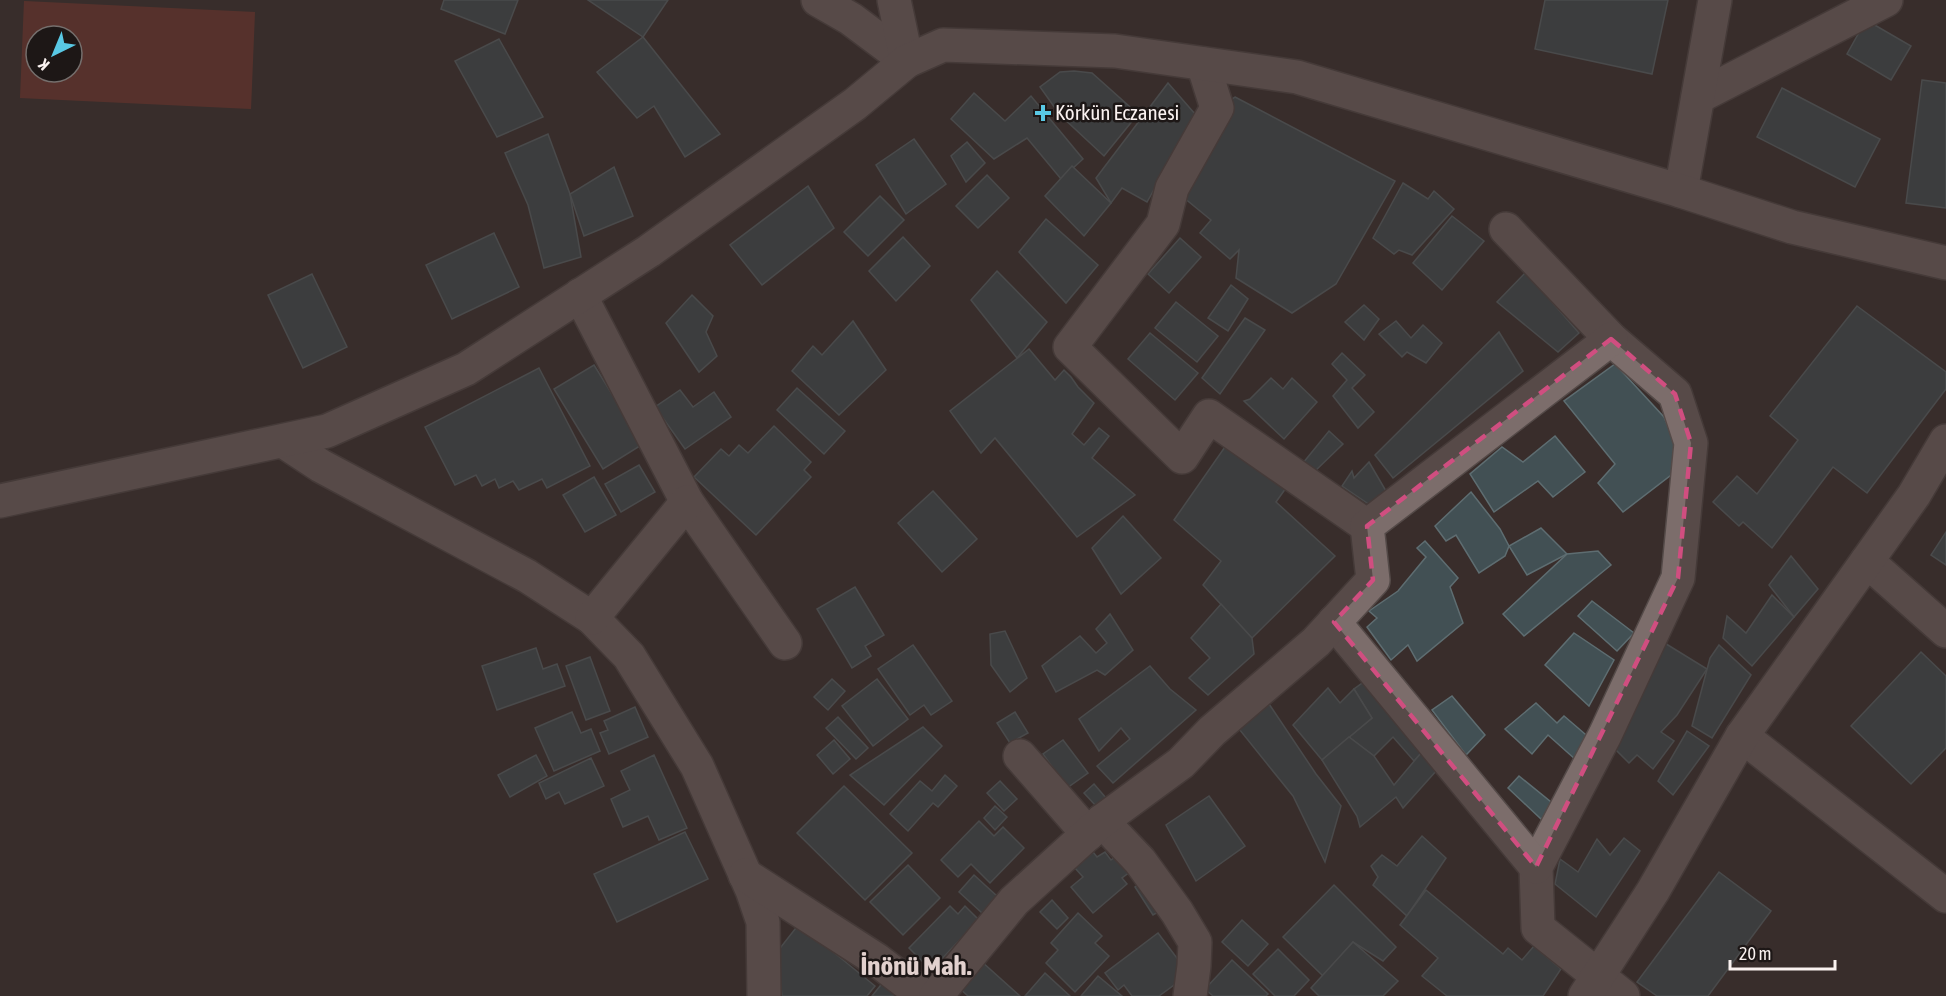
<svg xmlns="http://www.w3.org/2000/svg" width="1946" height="996" font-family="'Asap Condensed',sans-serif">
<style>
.green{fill:#7b372d;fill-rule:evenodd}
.building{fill:#425054;stroke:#5e6d71;stroke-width:1.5}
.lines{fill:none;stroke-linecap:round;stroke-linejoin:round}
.minor-casing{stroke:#544a48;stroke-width:36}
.minor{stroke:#7c6d6b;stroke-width:33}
.marked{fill:none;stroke:#d04e80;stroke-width:4.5;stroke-dasharray:12 8;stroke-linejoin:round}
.poi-dot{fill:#59c8e4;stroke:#1d1716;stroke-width:2}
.labels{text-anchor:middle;stroke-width:5;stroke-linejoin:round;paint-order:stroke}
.poi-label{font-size:21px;fill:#faf2f0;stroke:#1d1716;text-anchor:start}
.district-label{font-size:27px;font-weight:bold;fill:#e2d1ce;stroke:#1d1716}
</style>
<rect width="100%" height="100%" fill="#392d2b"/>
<path class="green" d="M 24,1 L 255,12 L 251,109 L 20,98 ZM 36,36 L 72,36 L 72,72 L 36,72 Z"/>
<g class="building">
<path d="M 444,0 L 518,0 L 505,34 L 441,9 Z"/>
<path d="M 588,0 L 668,0 L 643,37 Z"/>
<path d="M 1545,0 L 1668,0 L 1652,74 L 1535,49 Z"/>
<path d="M 1866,20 L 1911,46 L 1891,80 L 1847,54 Z"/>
<path d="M 643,37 L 720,134 L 685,157 L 654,106 L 637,118 L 597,72 Z"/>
<path d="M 499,39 L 543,117 L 497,137 L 455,61 Z"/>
<path d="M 1074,71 L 1092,73 L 1138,114 L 1104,156 L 1060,115 L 1040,87 L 1060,72 Z"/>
<path d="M 1922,80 L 1946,83 L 1946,208 L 1906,203 Z"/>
<path d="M 1168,83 L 1196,115 L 1147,202 L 1122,188 L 1111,203 L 1096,178 Z"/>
<path d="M 1782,88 L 1880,139 L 1855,187 L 1757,137 Z"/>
<path d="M 974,93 L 1005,121 L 1031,96 L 1083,159 L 1061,179 L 1027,138 L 994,159 L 951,119 Z"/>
<path d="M 1235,97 L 1395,181 L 1336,284 L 1292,313 L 1236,278 L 1239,250 L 1230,259 L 1200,233 L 1211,220 L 1183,197 L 1217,108 Z"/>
<path d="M 548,134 L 570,194 L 581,257 L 544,268 L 528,205 L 505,153 Z"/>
<path d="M 914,139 L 946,184 L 906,214 L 876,165 Z"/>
<path d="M 967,142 L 985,163 L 966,182 L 951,156 Z"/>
<path d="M 1072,166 L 1111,203 L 1084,236 L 1045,196 Z"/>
<path d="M 614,167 L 633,216 L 584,236 L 570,194 Z"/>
<path d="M 987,175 L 1009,198 L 978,228 L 956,206 Z"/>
<path d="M 1403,183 L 1428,199 L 1434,191 L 1454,209 L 1412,255 L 1399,250 L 1394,254 L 1373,238 Z"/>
<path d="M 808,186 L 834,228 L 762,285 L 730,245 Z"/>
<path d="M 880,196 L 904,220 L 868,256 L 844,232 Z"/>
<path d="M 1452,216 L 1484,241 L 1442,290 L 1413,263 Z"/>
<path d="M 1046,219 L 1098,265 L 1066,303 L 1019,252 Z"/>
<path d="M 494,233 L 519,287 L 452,319 L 426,265 Z"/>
<path d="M 903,237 L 930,266 L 896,301 L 869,271 Z"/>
<path d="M 1180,238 L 1201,257 L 1169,293 L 1148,274 Z"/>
<path d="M 997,271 L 1047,322 L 1017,358 L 971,300 Z"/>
<path d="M 1526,272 L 1579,333 L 1558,352 L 1497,302 Z"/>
<path d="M 312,274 L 347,347 L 303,368 L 268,295 Z"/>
<path d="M 1231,285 L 1248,299 L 1228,331 L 1208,318 Z"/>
<path d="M 692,295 L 713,316 L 706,332 L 717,356 L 699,372 L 666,323 Z"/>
<path d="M 1176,302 L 1218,336 L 1197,362 L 1155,328 Z"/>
<path d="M 1364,305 L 1379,319 L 1364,340 L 1345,322 Z"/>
<path d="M 1857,306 L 1946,372 L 1946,389 L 1867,493 L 1833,467 L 1772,548 L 1743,522 L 1739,526 L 1713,502 L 1737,476 L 1757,494 L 1798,440 L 1770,416 Z"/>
<path d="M 1245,318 L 1265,330 L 1220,394 L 1202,378 Z"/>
<path d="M 853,321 L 886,370 L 839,415 L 792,371 L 813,346 L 822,355 Z"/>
<path d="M 1396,321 L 1411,338 L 1423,325 L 1442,343 L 1426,363 L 1407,352 L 1402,357 L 1379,334 Z"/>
<path d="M 1499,332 L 1523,371 L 1393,478 L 1375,455 Z"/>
<path d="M 1150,333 L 1198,373 L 1175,400 L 1128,359 Z"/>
<path d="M 1029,349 L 1055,380 L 1064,370 L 1071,377 L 1078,387 L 1094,403 L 1072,434 L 1084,445 L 1099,428 L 1109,436 L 1092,458 L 1135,495 L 1077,537 L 995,438 L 981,453 L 950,411 Z"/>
<path d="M 1342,353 L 1365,375 L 1352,388 L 1374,412 L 1358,428 L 1333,396 L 1347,380 L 1332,364 Z"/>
<path d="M 1615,364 L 1664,417 L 1680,455 L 1675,472 L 1623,512 L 1598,483 L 1615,464 L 1564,401 Z"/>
<path d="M 594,365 L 643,444 L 603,469 L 554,389 Z"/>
<path d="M 539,368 L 590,466 L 547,488 L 542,479 L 519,490 L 513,481 L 499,488 L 495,479 L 482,486 L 476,475 L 455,485 L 425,427 Z"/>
<path d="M 1271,378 L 1283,389 L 1292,378 L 1317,402 L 1284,439 L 1244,401 L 1250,399 Z"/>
<path d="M 797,388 L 845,431 L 824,454 L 777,410 Z"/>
<path d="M 680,390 L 693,407 L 714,392 L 731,417 L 685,449 L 655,407 Z"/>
<path d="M 774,426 L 811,462 L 804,470 L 811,477 L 756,535 L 694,477 L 721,449 L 729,456 L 739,445 L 748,453 Z"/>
<path d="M 1329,431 L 1343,444 L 1313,473 L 1303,463 Z"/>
<path d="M 1555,436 L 1585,472 L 1553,497 L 1538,481 L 1494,512 L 1470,474 L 1502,447 L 1523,462 Z"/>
<path d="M 1227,444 L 1291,481 L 1276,502 L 1335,556 L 1252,638 L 1203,585 L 1221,561 L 1174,520 Z"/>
<path d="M 1369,462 L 1386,491 L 1373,507 L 1342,486 L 1352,471 L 1354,478 Z"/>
<path d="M 639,465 L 655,492 L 621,512 L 605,484 Z"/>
<path d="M 594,477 L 616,515 L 585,532 L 563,495 Z"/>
<path d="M 933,491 L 977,539 L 942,572 L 898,523 Z"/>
<path d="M 1471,492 L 1500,529 L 1509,546 L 1505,556 L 1479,573 L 1456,535 L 1446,541 L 1435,526 Z"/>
<path d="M 1123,516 L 1161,558 L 1121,594 L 1092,548 Z"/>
<path d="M 1541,528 L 1567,554 L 1527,575 L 1509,546 Z"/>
<path d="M 1946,532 L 1946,565 L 1931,555 Z"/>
<path d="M 1425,541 L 1458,578 L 1450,587 L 1463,623 L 1417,661 L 1408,645 L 1391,660 L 1367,627 L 1377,618 L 1369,611 L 1398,591 L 1426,557 L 1417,548 Z"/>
<path d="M 1598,551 L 1611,565 L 1524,636 L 1503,614 L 1567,554 Z"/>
<path d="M 1791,556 L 1818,589 L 1794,617 L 1769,585 Z"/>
<path d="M 855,587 L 884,635 L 865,646 L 871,656 L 852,668 L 817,609 Z"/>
<path d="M 1772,595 L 1794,617 L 1752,666 L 1723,638 L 1727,616 L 1746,633 Z"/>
<path d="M 1592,601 L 1634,633 L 1617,651 L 1578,616 Z"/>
<path d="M 1221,604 L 1252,638 L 1254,654 L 1208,695 L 1189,678 L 1210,658 L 1191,638 Z"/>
<path d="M 1110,614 L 1133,650 L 1105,675 L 1097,670 L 1056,692 L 1042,666 L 1080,636 L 1096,653 L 1107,643 L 1096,629 Z"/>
<path d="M 1005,631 L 1027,678 L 1010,692 L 991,665 L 990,634 Z"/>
<path d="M 1574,633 L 1614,660 L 1589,706 L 1545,665 Z"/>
<path d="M 1663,642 L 1707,669 L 1677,715 L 1661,732 L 1674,741 L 1653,769 L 1637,755 L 1629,763 L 1610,744 Z"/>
<path d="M 913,645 L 952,701 L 931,715 L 924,705 L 910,715 L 878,669 Z"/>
<path d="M 1719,645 L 1751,675 L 1712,738 L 1692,726 L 1710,658 Z"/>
<path d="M 536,648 L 543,669 L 557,664 L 565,686 L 497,710 L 482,666 Z"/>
<path d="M 1921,652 L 1946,676 L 1946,748 L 1911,784 L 1851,726 Z"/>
<path d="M 590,657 L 610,711 L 586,720 L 566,666 Z"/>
<path d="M 1150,666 L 1170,689 L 1196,710 L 1113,783 L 1097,766 L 1130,739 L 1121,728 L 1099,751 L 1079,719 Z"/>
<path d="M 1376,673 L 1427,747 L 1414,761 L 1393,737 L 1374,756 L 1349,737 L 1372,718 L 1354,689 Z"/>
<path d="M 832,679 L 845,691 L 828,710 L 814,697 Z"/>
<path d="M 877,679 L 908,719 L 873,746 L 842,706 Z"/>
<path d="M 1328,688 L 1340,703 L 1354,689 L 1372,718 L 1322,760 L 1293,725 Z"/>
<path d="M 1452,696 L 1485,735 L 1466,755 L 1432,710 Z"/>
<path d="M 1267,701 L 1316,774 L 1341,806 L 1325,862 L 1293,796 L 1235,724 Z"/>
<path d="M 1536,703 L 1557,723 L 1564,716 L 1592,740 L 1576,760 L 1548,735 L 1532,754 L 1505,729 Z"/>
<path d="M 635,707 L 648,737 L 609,754 L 600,733 L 608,730 L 604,721 Z"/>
<path d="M 572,712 L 581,733 L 591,729 L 600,751 L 554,771 L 535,728 Z"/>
<path d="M 1015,712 L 1028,733 L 1010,743 L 997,723 Z"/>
<path d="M 838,717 L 868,748 L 856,759 L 826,728 Z"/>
<path d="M 923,727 L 942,746 L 884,805 L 850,775 Z"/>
<path d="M 1687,731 L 1709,746 L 1673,795 L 1658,781 Z"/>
<path d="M 1349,737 L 1374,756 L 1394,785 L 1421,753 L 1437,770 L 1403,808 L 1396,797 L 1360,827 L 1357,816 L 1322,760 Z"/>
<path d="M 834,740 L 850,759 L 833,774 L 817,755 Z"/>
<path d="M 1063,740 L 1088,773 L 1067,788 L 1043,754 Z"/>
<path d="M 536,755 L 547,776 L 510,797 L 498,775 Z"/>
<path d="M 654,755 L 687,828 L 659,840 L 648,816 L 623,827 L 611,799 L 630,790 L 621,771 Z"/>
<path d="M 591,758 L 604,786 L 565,804 L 559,792 L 546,799 L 539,783 Z"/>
<path d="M 945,775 L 957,786 L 938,807 L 933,803 L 908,831 L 890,814 L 920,781 L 932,791 Z"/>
<path d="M 1519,776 L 1556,806 L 1541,819 L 1508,788 Z"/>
<path d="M 1000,781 L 1017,799 L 1004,811 L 987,793 Z"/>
<path d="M 1094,784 L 1106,798 L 1096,806 L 1084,793 Z"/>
<path d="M 844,786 L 912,853 L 865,900 L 797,833 Z"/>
<path d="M 1209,796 L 1245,846 L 1196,881 L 1166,825 Z"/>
<path d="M 995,806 L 1007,817 L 995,830 L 984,818 Z"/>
<path d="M 979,821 L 994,836 L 1003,827 L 1024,848 L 990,883 L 971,864 L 958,877 L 941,860 Z"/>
<path d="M 685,832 L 708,879 L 617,922 L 594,874 Z"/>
<path d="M 1422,836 L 1446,858 L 1407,916 L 1373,885 L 1378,877 L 1371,866 L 1382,855 L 1397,866 Z"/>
<path d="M 1624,838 L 1640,851 L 1596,917 L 1555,884 L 1560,859 L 1578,872 L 1597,839 L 1610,855 Z"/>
<path d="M 1093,852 L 1097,857 L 1105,852 L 1111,860 L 1120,853 L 1134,869 L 1122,878 L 1127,884 L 1093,913 L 1071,887 L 1083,877 L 1075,868 Z"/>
<path d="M 908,865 L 940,898 L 903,935 L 870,902 Z"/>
<path d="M 1719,872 L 1771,911 L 1708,996 L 1657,996 L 1637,982 Z"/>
<path d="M 974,875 L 997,896 L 982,913 L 959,892 Z"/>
<path d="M 1146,880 L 1165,908 L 1153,915 L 1135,887 Z"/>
<path d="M 1334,885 L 1396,947 L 1383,961 L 1353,942 L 1323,976 L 1283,937 Z"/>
<path d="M 1426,890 L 1503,954 L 1508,948 L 1522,960 L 1534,946 L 1561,969 L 1543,996 L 1447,996 L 1422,976 L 1438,958 L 1400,925 Z"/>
<path d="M 1052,900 L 1068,918 L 1057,929 L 1040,912 Z"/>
<path d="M 950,906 L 958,914 L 965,906 L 979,920 L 931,970 L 909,948 Z"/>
<path d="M 1078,913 L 1102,936 L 1095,943 L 1109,956 L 1075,992 L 1046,963 L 1058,950 L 1051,943 Z"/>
<path d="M 1242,920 L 1268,944 L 1248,966 L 1222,942 Z"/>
<path d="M 799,924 L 875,986 L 867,996 L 782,996 L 777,952 Z"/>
<path d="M 1158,933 L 1189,974 L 1159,996 L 1132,996 L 1124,985 L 1118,990 L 1105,973 Z"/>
<path d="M 1353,942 L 1398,981 L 1383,996 L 1319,996 L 1311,988 Z"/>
<path d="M 1278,949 L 1309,980 L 1294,996 L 1275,996 L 1253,974 Z"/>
<path d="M 1232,960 L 1268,994 L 1266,996 L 1213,996 L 1205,989 Z"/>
<path d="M 981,961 L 1020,996 L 968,996 L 958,987 Z"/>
<path d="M 1045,973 L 1070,996 L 1025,996 Z"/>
<path d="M 1098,976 L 1122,996 L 1081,996 Z"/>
<path d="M 884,981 L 901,996 L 872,996 Z"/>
</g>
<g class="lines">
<defs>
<g id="minor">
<path d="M 818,0 L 851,19 L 907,61"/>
<path d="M 894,0 L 907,61"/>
<path d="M 1203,64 L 1217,108 L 1172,188 L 1163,224 L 1070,347 L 1182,457 L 1209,416 L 1367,526"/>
<path d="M 1698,97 L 1886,0"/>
<path d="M 1681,191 L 1715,0"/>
<path d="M 1506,229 L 1611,339 L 1675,394 L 1691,443 L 1678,578 L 1605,735 L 1536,867 L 1538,928 L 1623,996"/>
<path d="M 580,295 L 687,502 L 785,643"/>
<path d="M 283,441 L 321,466 L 527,576 L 592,618 L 629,656 L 697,766 L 752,890 L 763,922 L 764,996"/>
<path d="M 0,501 L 327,431 L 466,369 L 649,251 L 855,104 L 907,61 L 943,45 L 1115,51 L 1297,77 L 1681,191 L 1792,227 L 1946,263"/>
<path d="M 1867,561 L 1946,631"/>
<path d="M 592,618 L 687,502"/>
<path d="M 1334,622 L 1536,867"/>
<path d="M 1742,736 L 1946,896"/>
<path d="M 1020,756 L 1088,834"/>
<path d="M 1102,821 L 1140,861 L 1177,912 L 1195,942 L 1194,966 L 1190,996"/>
<path d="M 745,875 L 877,960 L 924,996"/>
<path d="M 936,996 L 1014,901 L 1102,821 L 1181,763 L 1212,731 L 1316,642 L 1373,580 L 1367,526 L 1611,339"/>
<path d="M 1585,996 L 1653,891 L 1742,736 L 1914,495 L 1946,441"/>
</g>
</defs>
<use href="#minor" class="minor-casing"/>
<use href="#minor" class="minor"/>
</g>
<path d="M0 0H1946V996H0ZM 1611,339 L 1675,394 L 1691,443 L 1678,578 L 1536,867 L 1334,622 L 1373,580 L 1367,526 Z" fill="#392d2b" fill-opacity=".55" fill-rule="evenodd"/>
<path class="marked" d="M 1611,339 L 1675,394 L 1691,443 L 1678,578 L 1536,867 L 1334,622 L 1373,580 L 1367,526 Z"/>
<path class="poi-dot" d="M1040 104h6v6h6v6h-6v6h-6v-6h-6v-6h6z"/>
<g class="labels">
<g class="poi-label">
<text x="1055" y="120">Körkün Eczanesi</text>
</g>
<g class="district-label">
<text x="916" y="975">İnönü Mah.</text>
</g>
</g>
<g transform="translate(54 54) rotate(223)"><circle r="28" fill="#1d1716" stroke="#756f6d" stroke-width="1.5"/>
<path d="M0-4.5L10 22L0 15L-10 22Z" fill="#59c8e4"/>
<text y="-9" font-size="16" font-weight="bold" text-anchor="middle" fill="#faf2f0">K</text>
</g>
<path d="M1730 960v9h105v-9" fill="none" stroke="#faf2f0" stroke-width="3"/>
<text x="1739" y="960" font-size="18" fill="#faf2f0" stroke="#1d1716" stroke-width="4.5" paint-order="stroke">20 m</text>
</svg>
